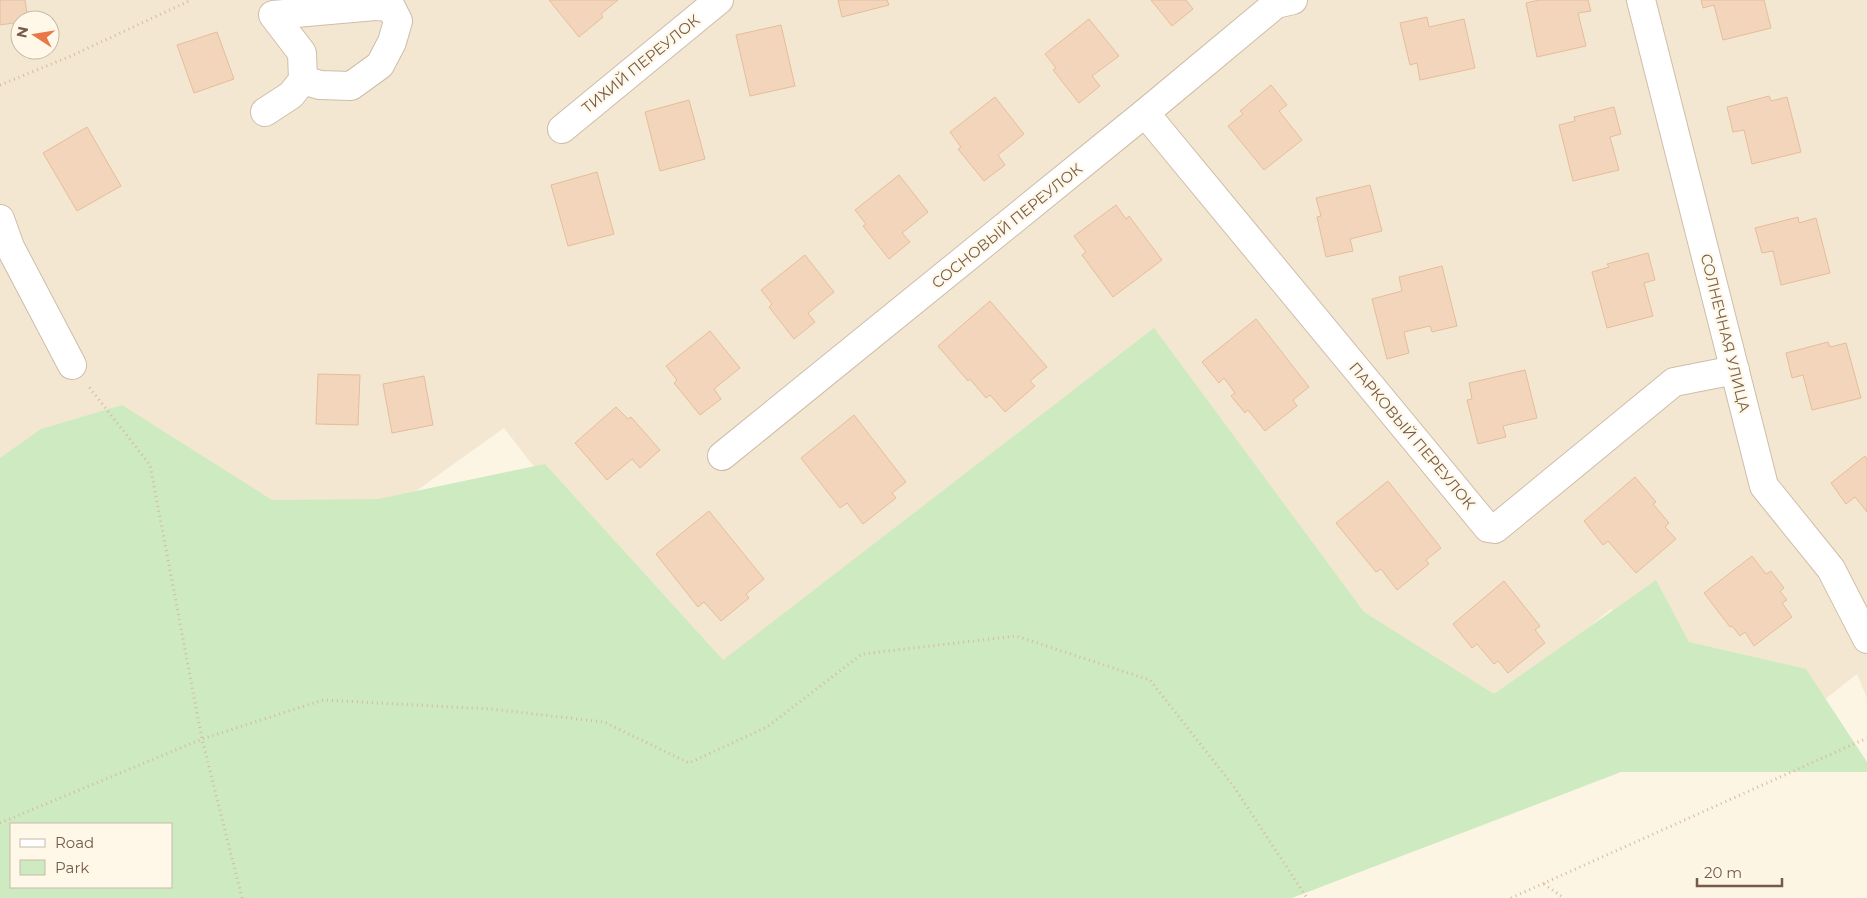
<svg xmlns="http://www.w3.org/2000/svg" width="1867" height="898" font-family="Montserrat,sans-serif">
<style>
.residential{fill:#f4e7d1;fill-rule:evenodd}
.green{fill:#ceeac1;fill-rule:evenodd}
.building{fill:#f2d5ba;stroke:#e5bd9b}
.lines{fill:none;stroke-linecap:round;stroke-linejoin:round}
.minor-casing{stroke:#cebdaa;stroke-width:30}
.path{stroke:#d7b99e;stroke-width:3;stroke-dasharray:1 4;stroke-linecap:butt}
.minor{stroke:#fff;stroke-width:28}
.labels{text-anchor:middle;stroke-width:4.5;stroke-linejoin:round;paint-order:stroke}
.street-label{font-size:15px;fill:#755c49;stroke:#fff8e9}
</style>
<rect width="100%" height="100%" fill="#fcf5e3"/>
<path class="residential" d="M 0,0 L 1867,0 L 1867,698 L 1857,674 L 1737,769 L 1611,609 L 1441,749 L 717,703 L 504,428 L 370,524 L 0,482 ZM 20,20 L 50,20 L 50,50 L 20,50 Z"/>
<path class="green" d="M 1154,328 L 1364,612 L 1494,694 L 1656,580 L 1689,642 L 1806,669 L 1867,762 L 1867,772 L 1621,772 L 1292,898 L 0,898 L 0,458 L 41,429 L 122,405 L 272,500 L 378,499 L 545,464 L 723,660 ZM 11,824 L 171,824 L 171,887 L 11,887 Z"/>
<g class="building">
<path d="M 0,0 L 25,0 L 28,20 L 20,20 L 20,22 L 0,25 Z"/>
<path d="M 549,0 L 618,0 L 601,14 L 603,17 L 579,37 Z"/>
<path d="M 838,0 L 887,0 L 889,5 L 842,17 Z"/>
<path d="M 1151,0 L 1186,0 L 1193,9 L 1172,26 Z"/>
<path d="M 1539,0 L 1588,0 L 1591,11 L 1578,13 L 1586,46 L 1537,57 L 1526,3 Z"/>
<path d="M 1701,0 L 1764,0 L 1771,28 L 1723,40 L 1714,5 L 1703,8 Z"/>
<path d="M 1427,17 L 1429,27 L 1464,19 L 1475,68 L 1420,80 L 1417,63 L 1410,65 L 1400,23 Z"/>
<path d="M 1089,19 L 1119,56 L 1092,76 L 1100,86 L 1079,103 L 1053,70 L 1056,68 L 1045,54 Z"/>
<path d="M 781,25 L 795,86 L 750,96 L 736,35 Z"/>
<path d="M 217,32 L 234,79 L 194,93 L 177,45 Z"/>
<path d="M 1271,85 L 1287,105 L 1279,111 L 1302,140 L 1264,170 L 1228,126 L 1243,114 L 1240,111 Z"/>
<path d="M 1769,96 L 1771,101 L 1787,97 L 1801,152 L 1752,164 L 1744,130 L 1733,132 L 1727,107 Z"/>
<path d="M 995,97 L 1024,134 L 998,155 L 1005,165 L 984,181 L 958,149 L 961,147 L 950,132 Z"/>
<path d="M 689,100 L 705,159 L 660,171 L 645,112 Z"/>
<path d="M 1614,107 L 1621,134 L 1610,137 L 1619,170 L 1573,181 L 1559,125 L 1575,121 L 1574,117 Z"/>
<path d="M 87,127 L 121,186 L 77,211 L 43,153 Z"/>
<path d="M 597,172 L 614,234 L 568,246 L 551,185 Z"/>
<path d="M 899,175 L 928,212 L 902,233 L 910,242 L 889,259 L 863,226 L 866,224 L 855,210 Z"/>
<path d="M 1370,185 L 1382,231 L 1350,239 L 1353,251 L 1326,257 L 1317,217 L 1321,216 L 1316,198 Z"/>
<path d="M 1116,205 L 1126,219 L 1129,216 L 1162,260 L 1113,297 L 1082,255 L 1086,252 L 1074,236 Z"/>
<path d="M 1798,217 L 1799,223 L 1816,218 L 1830,273 L 1781,285 L 1773,251 L 1762,253 L 1755,228 Z"/>
<path d="M 1648,253 L 1655,280 L 1644,283 L 1653,316 L 1607,328 L 1592,272 L 1609,267 L 1607,264 Z"/>
<path d="M 805,255 L 834,292 L 808,313 L 815,322 L 794,339 L 769,307 L 772,304 L 761,290 Z"/>
<path d="M 1442,266 L 1457,326 L 1432,332 L 1430,326 L 1404,332 L 1409,353 L 1387,359 L 1372,299 L 1402,291 L 1399,277 Z"/>
<path d="M 990,301 L 1047,367 L 1030,381 L 1035,386 L 1005,412 L 990,395 L 986,398 L 970,379 L 968,381 L 938,346 Z"/>
<path d="M 1256,319 L 1309,387 L 1293,400 L 1297,406 L 1265,431 L 1248,410 L 1245,413 L 1231,396 L 1235,393 L 1224,378 L 1219,383 L 1202,362 Z"/>
<path d="M 710,331 L 740,368 L 714,389 L 721,399 L 700,415 L 674,383 L 677,380 L 666,366 Z"/>
<path d="M 1828,342 L 1830,347 L 1846,343 L 1861,398 L 1812,410 L 1803,375 L 1792,378 L 1786,353 Z"/>
<path d="M 1525,370 L 1537,418 L 1503,426 L 1506,437 L 1478,444 L 1467,400 L 1472,399 L 1469,383 Z"/>
<path d="M 318,374 L 360,375 L 358,425 L 316,424 Z"/>
<path d="M 424,376 L 433,425 L 392,433 L 383,384 Z"/>
<path d="M 616,407 L 628,419 L 631,417 L 660,450 L 640,468 L 632,459 L 607,480 L 575,443 Z"/>
<path d="M 854,415 L 906,482 L 892,493 L 896,498 L 863,524 L 847,503 L 840,508 L 801,458 Z"/>
<path d="M 1865,456 L 1867,459 L 1867,512 L 1855,497 L 1846,504 L 1831,483 Z"/>
<path d="M 1635,477 L 1656,502 L 1653,504 L 1669,523 L 1665,527 L 1676,539 L 1636,573 L 1608,541 L 1603,545 L 1584,521 Z"/>
<path d="M 1388,481 L 1441,548 L 1426,560 L 1429,564 L 1397,590 L 1381,569 L 1376,572 L 1336,523 Z"/>
<path d="M 709,511 L 764,579 L 746,594 L 749,598 L 721,621 L 704,602 L 698,607 L 656,554 Z"/>
<path d="M 1752,556 L 1766,574 L 1771,571 L 1784,588 L 1780,591 L 1787,600 L 1782,603 L 1792,617 L 1754,646 L 1745,632 L 1740,636 L 1732,626 L 1730,627 L 1704,593 Z"/>
<path d="M 1504,581 L 1540,626 L 1535,630 L 1545,643 L 1508,673 L 1498,661 L 1494,664 L 1477,644 L 1472,648 L 1453,624 Z"/>
</g>
<g class="lines">
<defs>
<g id="minor">
<path d="M 1641,0 L 1764,486 L 1831,569 L 1867,639"/>
<path d="M 265,112 L 291,95 L 303,80 L 302,53 L 273,15 L 375,6 L 391,7 L 398,21 L 392,42 L 380,65 L 351,86 L 320,85 L 303,80"/>
<path d="M 1145,113 L 1488,528 L 1495,529 L 1674,382 L 1735,370"/>
<path d="M 562,129 L 719,0"/>
<path d="M 0,219 L 10,247 L 72,365"/>
<path d="M 722,456 L 1145,113 L 1276,4 L 1293,0"/>
</g>
</defs>
<use href="#minor" class="minor-casing"/>
<g class="path">
<path d="M 0,85 L 71,56 L 191,0"/>
<path d="M 0,823 L 202,739 L 150,465 L 89,387"/>
<path d="M 1544,884 L 1564,898"/>
<path d="M 242,898 L 202,739 L 323,700 L 491,709 L 604,722 L 689,763 L 767,727 L 862,654 L 1016,636 L 1150,680 L 1234,787 L 1307,898"/>
<path d="M 1511,898 L 1867,738"/>
</g>
<use href="#minor" class="minor"/>
</g>
<g class="labels">
<g class="street-label">
<text transform="translate(641 64) rotate(-39)" y="5">ТИХИЙ ПЕРЕУЛОК</text>
<text transform="translate(1007 226) rotate(-39)" y="5">СОСНОВЫЙ ПЕРЕУЛОК</text>
<text transform="translate(1725 333) rotate(76)" y="5">СОЛНЕЧНАЯ УЛИЦА</text>
<text transform="translate(1412 436) rotate(50)" y="5">ПАРКОВЫЙ ПЕРЕУЛОК</text>
</g>
</g>
<rect x="10" y="823" width="162" height="65" fill="#fff8e9" stroke="#c8baa9"/>
<rect x="20" y="839" width="25" height="8" fill="#ffffff" stroke="#c8baa9"/>
<text x="55" y="848" font-size="15" fill="#755c49">Road</text>
<rect x="20" y="860" width="25" height="15" fill="#ceeac1" stroke="#c8baa9"/>
<text x="55" y="873" font-size="15" fill="#755c49">Park</text>
<g transform="translate(35 35) rotate(282)"><circle r="24" fill="#fff8e9" stroke="#c8baa9"/>
<path d="M0-4L9 19L0 12L-9 19Z" fill="#e87847"/>
<text y="-8" font-size="14" font-weight="bold" text-anchor="middle" fill="#755c49">N</text>
</g>
<path d="M1697 878v8h85v-8" fill="none" stroke="#755c49" stroke-width="2.5"/>
<text x="1704" y="878" font-size="15" fill="#755c49" stroke="#fff8e9" stroke-width="4" paint-order="stroke">20 m</text>
</svg>
